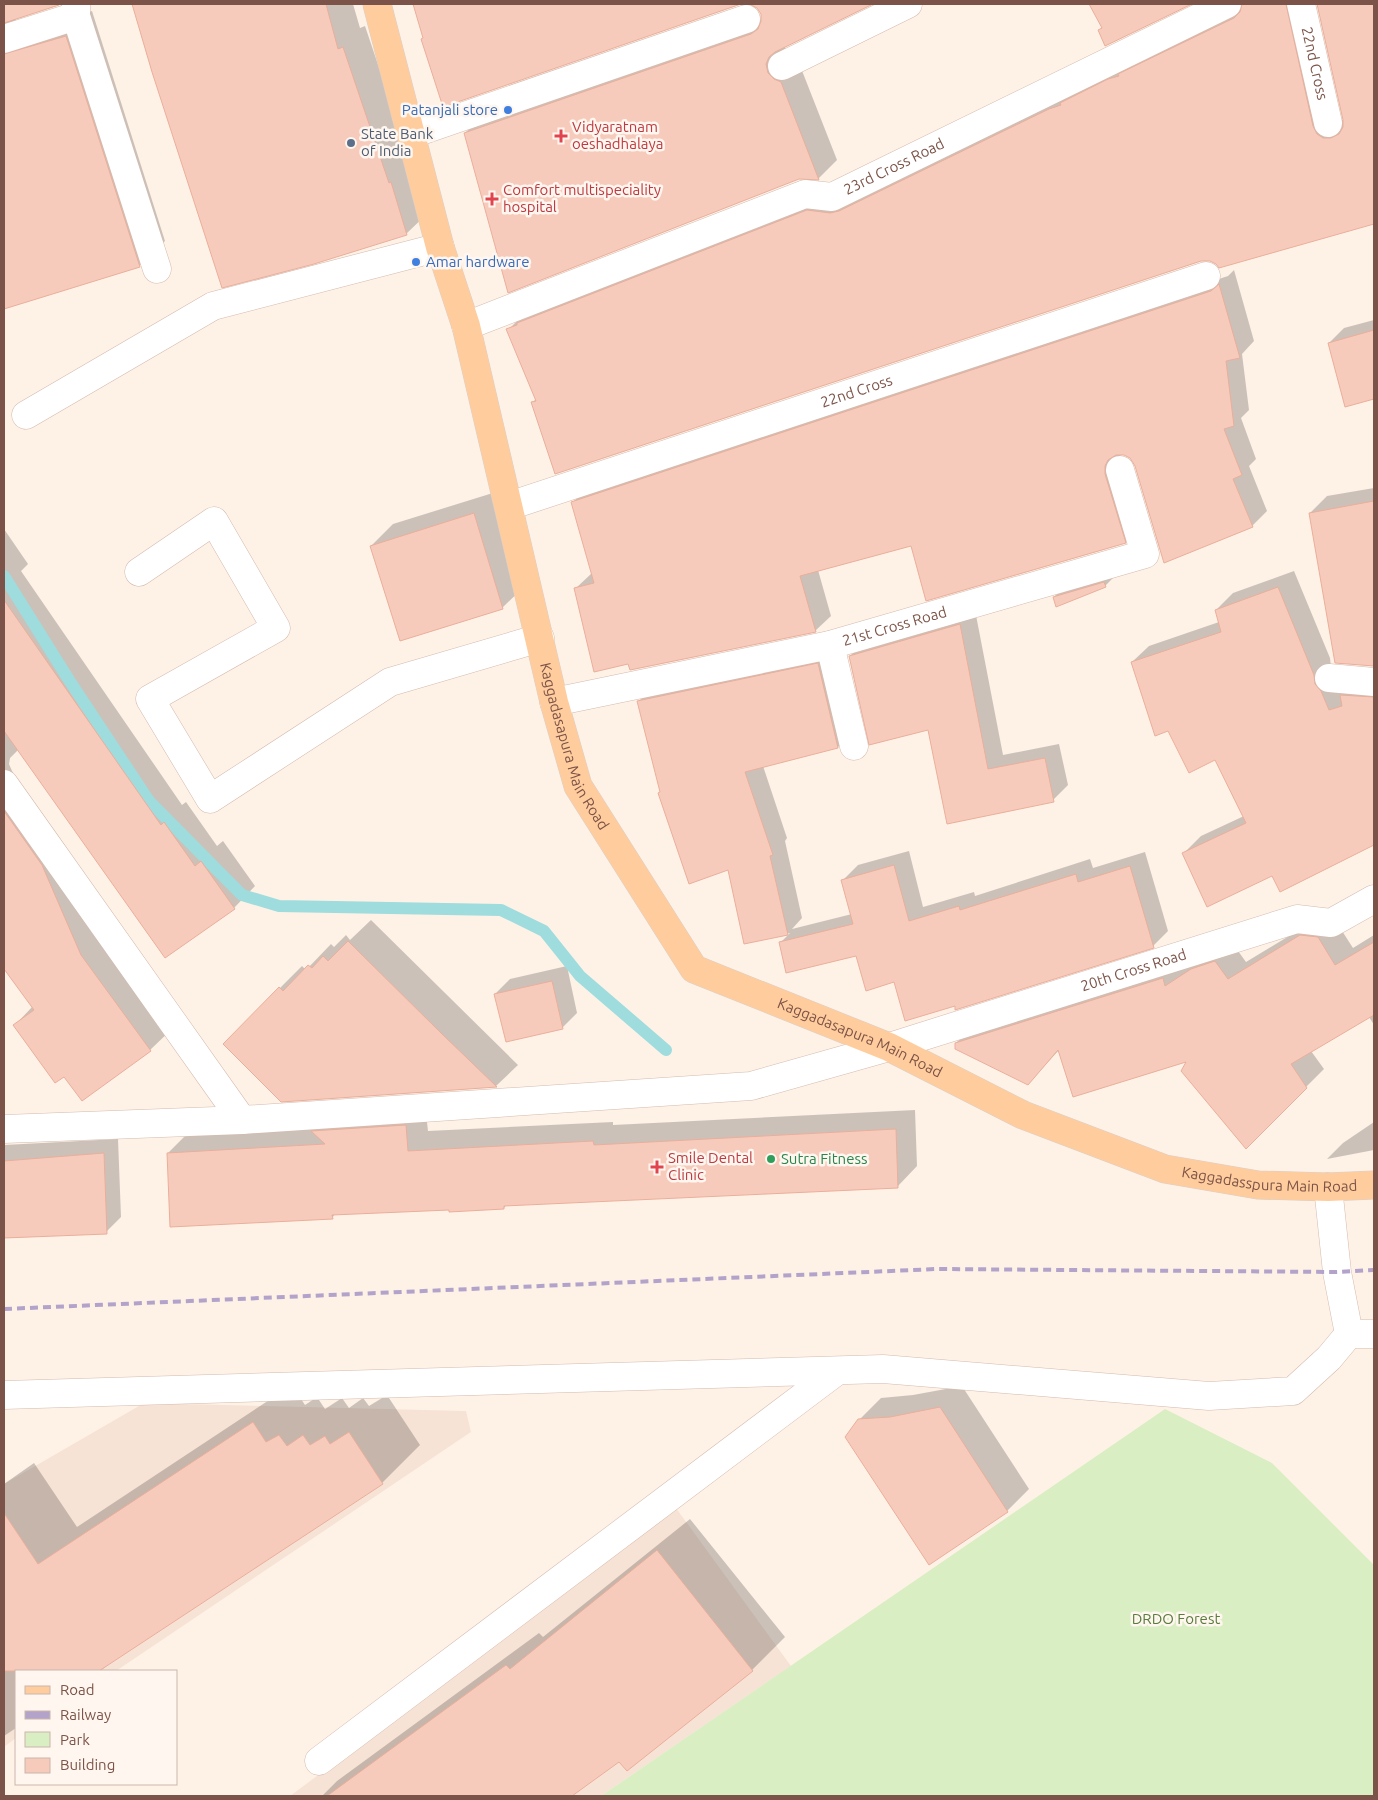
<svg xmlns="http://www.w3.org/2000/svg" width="1378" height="1800" font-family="Ubuntu,sans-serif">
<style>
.residential{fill:#f7e3d5}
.green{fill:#daeec3}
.shadow{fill:#0003}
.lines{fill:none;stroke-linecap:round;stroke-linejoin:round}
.stream{stroke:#9edcde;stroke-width:12}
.building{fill:#f7cbbc;stroke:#ebae9a}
.minor-casing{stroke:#d5baae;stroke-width:29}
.major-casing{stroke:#dacfcc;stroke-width:29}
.minor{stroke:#fff;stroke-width:28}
.major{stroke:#ffcd9d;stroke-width:28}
.rail{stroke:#b3a3cb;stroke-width:4;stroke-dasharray:8 5;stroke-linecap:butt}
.shop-dot{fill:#3f7fe0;stroke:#fff7ef;stroke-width:2}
.health-dot{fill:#e0444e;stroke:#fff7ef;stroke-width:2}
.service-dot{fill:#5c6f8a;stroke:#fff7ef;stroke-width:2}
.leisure-dot{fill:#2e9e5b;stroke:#fff7ef;stroke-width:2}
.labels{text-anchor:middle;stroke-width:5;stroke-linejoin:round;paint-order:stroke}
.street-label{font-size:15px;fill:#7c5348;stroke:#fff7ef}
.shop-label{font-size:15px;fill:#366cbe;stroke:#fff7ef;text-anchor:end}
.health-label{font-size:15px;fill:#be3a42;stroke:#fff7ef;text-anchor:start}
.service-label{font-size:15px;fill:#4e5e75;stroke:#fff7ef;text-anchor:start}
.leisure-label{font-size:15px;fill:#27864d;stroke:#fff7ef;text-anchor:start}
.park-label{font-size:15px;fill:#587c3c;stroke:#fff7ef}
</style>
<rect width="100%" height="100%" fill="#fef2e7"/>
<g class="residential">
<path d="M 144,1403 L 466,1411 L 471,1432 L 116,1671 L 16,1671 L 16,1738 L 4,1747 L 4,1484 Z"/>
<path d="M 676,1508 L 791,1666 L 601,1796 L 290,1796 Z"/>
</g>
<path class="green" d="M 1165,1409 L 1272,1463 L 1374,1565 L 1374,1796 L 601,1796 Z"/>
<g class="shadow">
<path d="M 4,4 L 58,4 L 15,18 L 20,25 L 35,29 L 92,11 L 165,241 L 139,266 L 4,308 Z"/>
<path d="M 133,4 L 353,4 L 360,28 L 365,26 L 428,213 L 406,234 L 153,72 Z"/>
<path d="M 414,4 L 738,4 L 444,105 Z"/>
<path d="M 752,4 L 870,4 L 785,46 L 786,54 L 799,63 L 837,160 L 818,179 L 465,133 L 484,114 L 762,19 L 762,14 L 757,6 Z"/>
<path d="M 1094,4 L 1172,4 L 1174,8 L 1099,31 L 1102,27 L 1092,6 Z"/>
<path d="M 1246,4 L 1307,4 L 1341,120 L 1345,120 L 1318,4 L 1374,4 L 1374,222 L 1219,267 L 1217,263 L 1210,260 L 1201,260 L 532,403 L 536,399 L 508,330 L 526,312 L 1138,57 Z"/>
<path d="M 1234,270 L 1254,341 L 1242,354 L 1249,410 L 1241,418 L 1256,459 L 1249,466 L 1267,511 L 1252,526 L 1136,465 L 1131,457 L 1124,454 L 1120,454 L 1140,527 L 1125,542 L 912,544 L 818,570 L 831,616 L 815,631 L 629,663 L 576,588 L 592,573 L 573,502 L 588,487 L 1228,276 Z"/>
<path d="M 1374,320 L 1374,398 L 1346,406 L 1329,343 L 1344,328 Z"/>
<path d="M 1374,488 L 1374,564 L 1357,542 L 1349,548 L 1374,592 L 1374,665 L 1336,662 L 1310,513 L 1327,496 Z"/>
<path d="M 496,492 L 525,586 L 502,608 L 371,546 L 393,524 Z"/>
<path d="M 4,529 L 28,564 L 21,571 L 182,805 L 186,802 L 217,846 L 223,841 L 255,886 L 234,908 L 165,956 L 19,749 L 10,758 L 9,764 L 12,771 L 64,844 L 102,933 L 172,1029 L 150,1050 L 64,1075 L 15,1025 L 33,1006 L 4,967 Z"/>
<path d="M 1120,571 L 1105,586 L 1054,597 L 1069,582 Z"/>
<path d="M 1294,571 L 1330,658 L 1331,667 L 1374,680 L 1374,839 L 1273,874 L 1184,853 L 1201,836 L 1244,816 L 1215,758 L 1132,662 L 1149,646 L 1219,622 L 1216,610 L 1233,593 Z"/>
<path d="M 975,610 L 1003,755 L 1059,744 L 1068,785 L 1053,800 L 948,822 L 929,728 L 850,656 L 865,641 Z"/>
<path d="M 833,649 L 853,732 L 838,747 L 763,766 L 787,838 L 785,841 L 802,918 L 792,929 L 852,914 L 843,880 L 858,865 L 909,851 L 923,907 L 974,892 L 975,896 L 1090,859 L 1093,868 L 1145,852 L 1168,931 L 1153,946 L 957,1004 L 895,981 L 856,954 L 780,943 L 790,933 L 745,942 L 729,868 L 661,792 L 639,701 L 654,686 Z"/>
<path d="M 1319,918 L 1335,920 L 1353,948 L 1374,935 L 1374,1025 L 1369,1017 L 1311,1051 L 1324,1069 L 1246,1147 L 1188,1060 L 1059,1050 L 1028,1084 L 956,1043 L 974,1025 L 1233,944 L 1246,962 Z"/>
<path d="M 371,920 L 518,1065 L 496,1086 L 282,1100 L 224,1044 L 302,966 L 306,970 L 331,944 L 334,947 L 346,935 L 350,940 Z"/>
<path d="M 567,966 L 577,1013 L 562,1028 L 495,994 L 510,979 Z"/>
<path d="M 425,1105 L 428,1131 L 613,1122 L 613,1125 L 915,1110 L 917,1166 L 898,1186 L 507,1204 L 504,1208 L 336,1213 L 332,1218 L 168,1153 L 188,1133 Z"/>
<path d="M 1374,1122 L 1374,1150 L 1327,1159 L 1343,1143 Z"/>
<path d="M 118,1139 L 121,1217 L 106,1232 L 4,1238 L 4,1145 Z"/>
<path d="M 292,1385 L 305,1405 L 317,1397 L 325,1409 L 342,1398 L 349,1408 L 363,1398 L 369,1406 L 387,1395 L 420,1445 L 382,1483 L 114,1660 L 100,1671 L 16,1671 L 16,1728 L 4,1736 L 4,1484 L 34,1463 L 77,1527 Z"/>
<path d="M 962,1386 L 1029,1489 L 1007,1511 L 859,1420 L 881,1398 L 913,1395 Z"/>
<path d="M 690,1519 L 785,1637 L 752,1670 L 627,1769 L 620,1760 L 570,1796 L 322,1796 L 337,1781 L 539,1633 L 543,1637 Z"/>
</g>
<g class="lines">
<path class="stream" d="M 4,576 L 69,680 L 149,801 L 242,895 L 279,906 L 501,910 L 544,931 L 580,976 L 666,1050"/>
</g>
<g class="building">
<path d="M 4,4 L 58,4 L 59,5 L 4,23 Z"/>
<path d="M 132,4 L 326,4 L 338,49 L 343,47 L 389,183 L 391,182 L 407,235 L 314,264 L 222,288 L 152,72 Z"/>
<path d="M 413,4 L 747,4 L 741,4 L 443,107 L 421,39 L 423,38 Z"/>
<path d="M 749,4 L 873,4 L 775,52 L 769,57 L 766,64 L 768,73 L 774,79 L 781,82 L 819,180 L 799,179 L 508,293 L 464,133 L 751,34 L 758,29 L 761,21 L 761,14 L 757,8 Z"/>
<path d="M 1089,4 L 1192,4 L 1105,46 L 1098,30 L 1102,28 Z"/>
<path d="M 1242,4 L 1286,4 L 1313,126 L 1317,134 L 1323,138 L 1331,138 L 1339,134 L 1343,127 L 1343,120 L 1317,4 L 1374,4 L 1374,224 L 1219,268 L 1216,264 L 1210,261 L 1201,261 L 555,474 L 531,402 L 536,401 L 506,329 L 517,325 L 517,323 L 807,210 L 830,213 L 839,211 L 1049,109 L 1061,105 L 1060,103 L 1108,79 L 1119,76 L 1118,74 L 1234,18 L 1240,12 Z"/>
<path d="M 66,36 L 140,267 L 4,309 L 4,54 Z"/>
<path d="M 1219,284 L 1240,358 L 1226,361 L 1234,426 L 1224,429 L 1242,475 L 1233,479 L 1253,527 L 1164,563 L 1135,466 L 1130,458 L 1124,455 L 1116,455 L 1108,460 L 1105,466 L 1105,474 L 1126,543 L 926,601 L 911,546 L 800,576 L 816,632 L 630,670 L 628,664 L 594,672 L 574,588 L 594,583 L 571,502 L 1211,291 Z"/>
<path d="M 1374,330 L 1374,399 L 1345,407 L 1328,343 Z"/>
<path d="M 1374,501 L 1374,666 L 1335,663 L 1309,513 Z"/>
<path d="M 474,513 L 503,609 L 400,641 L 370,546 Z"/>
<path d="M 1104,582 L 1106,587 L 1056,607 L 1053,597 Z"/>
<path d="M 1278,587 L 1314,675 L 1315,684 L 1321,691 L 1329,710 L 1342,706 L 1340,695 L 1374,697 L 1374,845 L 1280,892 L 1272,876 L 1207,907 L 1182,853 L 1246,823 L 1215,760 L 1189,773 L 1168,731 L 1155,736 L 1131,662 L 1221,632 L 1215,610 Z"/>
<path d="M 4,600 L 161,825 L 164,822 L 195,866 L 201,861 L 235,909 L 165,958 L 4,731 Z"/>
<path d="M 960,624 L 988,769 L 1045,758 L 1054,802 L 947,824 L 928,730 L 869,745 L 849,656 Z"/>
<path d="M 818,663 L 838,748 L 745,772 L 773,855 L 770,856 L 788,935 L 744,944 L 728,870 L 689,884 L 658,793 L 660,792 L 637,701 Z"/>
<path d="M 4,811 L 42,865 L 81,955 L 151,1051 L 82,1101 L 64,1077 L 55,1083 L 13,1025 L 34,1010 L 4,969 Z"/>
<path d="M 894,865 L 909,921 L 959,906 L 960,910 L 1076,874 L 1078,882 L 1130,866 L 1154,948 L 955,1010 L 955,1006 L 905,1021 L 894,982 L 866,991 L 856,956 L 786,973 L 779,942 L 853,924 L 841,880 Z"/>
<path d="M 1300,935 L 1318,937 L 1335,965 L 1374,942 L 1374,1015 L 1291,1064 L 1307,1088 L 1246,1149 L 1181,1071 L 1186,1062 L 1073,1097 L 1058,1050 L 1028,1085 L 955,1049 L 955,1043 L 1163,978 L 1165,986 L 1191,969 L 1215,961 L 1228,979 Z"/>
<path d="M 348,941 L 441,1033 L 497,1087 L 281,1102 L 223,1044 L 279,987 L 283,991 L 308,965 L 312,968 L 323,956 L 328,961 Z"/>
<path d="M 552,981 L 563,1029 L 506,1042 L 494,994 Z"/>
<path d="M 406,1125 L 408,1151 L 593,1141 L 594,1145 L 896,1129 L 898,1188 L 504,1206 L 504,1209 L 449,1212 L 449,1210 L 332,1215 L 333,1219 L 170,1227 L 167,1153 L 325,1144 L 311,1131 Z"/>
<path d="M 104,1153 L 107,1234 L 4,1238 L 4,1161 Z"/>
<path d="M 940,1407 L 1008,1512 L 929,1565 L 845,1437 L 858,1419 L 890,1417 Z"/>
<path d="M 253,1422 L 266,1442 L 279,1435 L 287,1446 L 303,1435 L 310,1445 L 325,1436 L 330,1444 L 349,1432 L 383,1484 L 99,1671 L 4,1671 L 4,1513 L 38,1564 Z"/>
<path d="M 657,1550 L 753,1671 L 627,1771 L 619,1762 L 572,1796 L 327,1796 L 506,1665 L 510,1669 Z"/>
</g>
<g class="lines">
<defs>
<g id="minor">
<path d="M 76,4 L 76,16 L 157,269"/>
<path id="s1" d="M 1301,4 L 1328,123"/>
<path d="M 4,39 L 76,16"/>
<path d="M 782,66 L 908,4"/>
<path d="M 412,134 L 746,19"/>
<path id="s2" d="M 466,326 L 805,194 L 832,197 L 1227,4"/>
<path d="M 26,415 L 213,306 L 440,247"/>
<path id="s3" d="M 509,506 L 1206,276"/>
<path d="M 139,572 L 214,521 L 276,628 L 150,699 L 210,799 L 390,682 L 540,638"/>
<path d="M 830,645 L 854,746"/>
<path d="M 1329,678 L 1374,682"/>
<path id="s4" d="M 554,702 L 830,645 L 1145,554 L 1120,470"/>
<path d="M 4,784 L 242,1120"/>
<path id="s5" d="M 4,1129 L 242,1120 L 751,1086 L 889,1047 L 1297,919 L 1331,923 L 1374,899"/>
<path d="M 1328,1187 L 1337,1272 L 1349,1334"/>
<path d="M 4,1395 L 883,1369 L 1209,1396 L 1293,1391 L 1329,1358 L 1349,1334 L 1374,1334"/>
<path d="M 319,1761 L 837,1371"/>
</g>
<g id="major">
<path id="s6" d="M 377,4 L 440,247 L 466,326 L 554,702 L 578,786 L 694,969 L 889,1047 L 1023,1115 L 1165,1169 L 1258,1185 L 1328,1187 L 1374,1185"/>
</g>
</defs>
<use href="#minor" class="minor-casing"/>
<use href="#major" class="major-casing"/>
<use href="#minor" class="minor"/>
<use href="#major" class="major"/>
<path class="rail" d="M 4,1309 L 937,1269 L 1337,1272 L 1374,1270"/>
</g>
<g class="shop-dot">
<circle cx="508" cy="110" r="5"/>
<circle cx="416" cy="262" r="5"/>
</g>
<g class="health-dot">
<path d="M558.5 128.5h5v5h5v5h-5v5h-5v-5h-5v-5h5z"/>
<path d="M489.5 191.5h5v5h5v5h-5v5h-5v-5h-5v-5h5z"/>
<path d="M654.5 1159.5h5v5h5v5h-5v5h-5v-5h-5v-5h5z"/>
</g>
<circle class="service-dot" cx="351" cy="143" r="5"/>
<circle class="leisure-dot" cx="771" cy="1159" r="5"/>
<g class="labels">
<g class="street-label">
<text dy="5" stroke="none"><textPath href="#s1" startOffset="61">22nd Cross</textPath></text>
<text dy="5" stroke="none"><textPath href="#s2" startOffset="460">23rd Cross Road</textPath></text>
<text dy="5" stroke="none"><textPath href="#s3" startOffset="366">22nd Cross</textPath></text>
<text dy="5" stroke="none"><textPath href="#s4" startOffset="349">21st Cross Road</textPath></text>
<text dy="5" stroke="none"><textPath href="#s6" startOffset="769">Kaggadasapura Main Road</textPath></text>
<text dy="5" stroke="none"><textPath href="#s5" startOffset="1148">20th Cross Road</textPath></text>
<text dy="5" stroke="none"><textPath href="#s6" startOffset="1204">Kaggadasapura Main Road</textPath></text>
<text dy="5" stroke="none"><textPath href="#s6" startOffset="1642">Kaggadasspura Main Road</textPath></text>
</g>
<g class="shop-label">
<text x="498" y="115">Patanjali store</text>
<text x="426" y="267" text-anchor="start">Amar hardware</text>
</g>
<g class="health-label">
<text x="572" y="132">Vidyaratnam<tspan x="572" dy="17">oeshadhalaya</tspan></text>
<text x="503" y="195">Comfort multispeciality<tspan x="503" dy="17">hospital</tspan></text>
<text x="668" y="1163">Smile Dental<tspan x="668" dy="17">Clinic</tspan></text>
</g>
<g class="service-label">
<text x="361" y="139">State Bank<tspan x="361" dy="17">of India</tspan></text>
</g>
<g class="leisure-label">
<text x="781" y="1164">Sutra Fitness</text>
</g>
<g class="park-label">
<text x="1176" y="1624">DRDO Forest</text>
</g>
</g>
<rect width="1378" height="1800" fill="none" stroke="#7c5348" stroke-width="10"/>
<rect x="15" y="1670" width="162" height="115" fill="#fff7ef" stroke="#cbb5ac"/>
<rect x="25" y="1686" width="25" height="8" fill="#ffcd9d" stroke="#cbb5ac"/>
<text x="60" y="1695" font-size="15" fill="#7c5348">Road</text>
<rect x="25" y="1711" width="25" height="8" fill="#b3a3cb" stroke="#cbb5ac"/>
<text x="60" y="1720" font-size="15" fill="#7c5348">Railway</text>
<rect x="25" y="1732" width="25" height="15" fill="#daeec3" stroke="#cbb5ac"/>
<text x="60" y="1745" font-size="15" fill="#7c5348">Park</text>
<rect x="25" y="1758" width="25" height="15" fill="#f7cbbc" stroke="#cbb5ac"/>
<text x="60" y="1770" font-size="15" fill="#7c5348">Building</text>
</svg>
